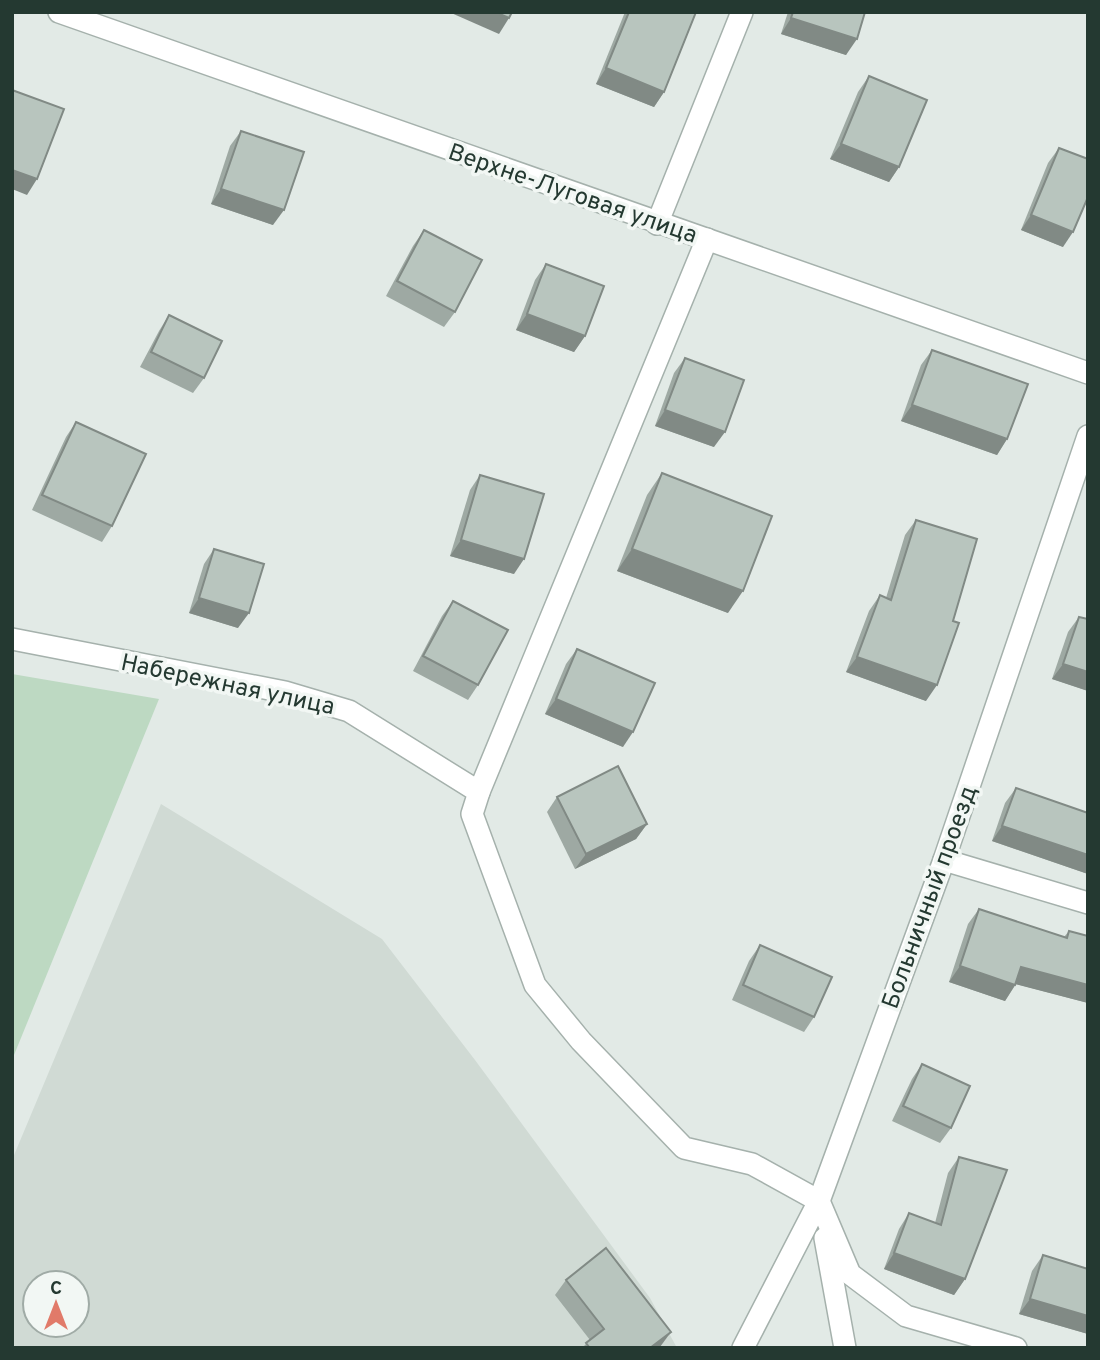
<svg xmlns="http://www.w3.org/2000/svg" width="1100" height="1360" font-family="Overpass,sans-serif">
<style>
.built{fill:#d0dad4;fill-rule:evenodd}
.green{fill:#bdd9c2}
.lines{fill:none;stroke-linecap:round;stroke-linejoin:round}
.minor-casing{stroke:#a5b1ac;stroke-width:24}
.minor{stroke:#fff;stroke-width:21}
.wall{fill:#9ea9a3}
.shaded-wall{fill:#818a85}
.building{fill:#b8c5be;stroke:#818a85;stroke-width:2}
.labels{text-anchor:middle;stroke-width:7;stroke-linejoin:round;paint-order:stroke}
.street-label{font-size:24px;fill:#243931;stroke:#f2f7f4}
</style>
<rect width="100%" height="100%" fill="#e2eae6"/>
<path class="built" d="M 161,804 L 382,939 L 475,1060 L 650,1298 L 677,1348 L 12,1348 L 12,1160 ZM 35,1283 L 77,1283 L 77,1325 L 35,1325 Z"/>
<path class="green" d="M 12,674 L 159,699 L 12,1060 Z"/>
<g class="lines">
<defs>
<g id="minor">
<path d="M 59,12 L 1088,373"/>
<path d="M 657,224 L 742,12"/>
<path d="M 12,639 L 285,692 L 349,711 L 479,792 L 472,814 L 535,985 L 581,1041 L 684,1148 L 752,1164 L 819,1201"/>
<path d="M 479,792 L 707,239"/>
<path d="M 944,860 L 1088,903"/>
<path d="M 819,1201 L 850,1274 L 906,1316 L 1016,1348"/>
<path d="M 825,1238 L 845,1348"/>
<path d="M 743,1348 L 819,1201 L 944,860 L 1088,436"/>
</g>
</defs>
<use href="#minor" class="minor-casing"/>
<use href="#minor" class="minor"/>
</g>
<g class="wall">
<path d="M 625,12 L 696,12 L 664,92 L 654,107 L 596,84 Z"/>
<path d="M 788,12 L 865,12 L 846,55 L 781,34 Z"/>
<path d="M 869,76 L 899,167 L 889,182 L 830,159 L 858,92 Z"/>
<path d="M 241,131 L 273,225 L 211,204 L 230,146 Z"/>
<path d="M 1059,148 L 1063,247 L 1021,230 L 1048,163 Z"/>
<path d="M 424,230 L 455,312 L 444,327 L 386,296 L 413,246 Z"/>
<path d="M 546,264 L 585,336 L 574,352 L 516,330 L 535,280 Z"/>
<path d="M 169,315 L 204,378 L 193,393 L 140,367 L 159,331 Z"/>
<path d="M 932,350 L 1007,439 L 997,455 L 901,421 L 921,365 Z"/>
<path d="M 685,358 L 714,447 L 655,426 L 674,373 Z"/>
<path d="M 76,422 L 112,526 L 102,542 L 32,510 L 66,437 Z"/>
<path d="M 662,473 L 728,613 L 617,571 L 647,495 Z"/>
<path d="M 480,475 L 514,574 L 450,556 L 470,490 Z"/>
<path d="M 916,520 L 926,701 L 846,672 L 869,611 L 880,595 L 886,598 L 905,535 Z"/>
<path d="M 214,549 L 238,628 L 189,613 L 204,564 Z"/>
<path d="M 453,601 L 478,685 L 468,700 L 413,671 L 442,616 Z"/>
<path d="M 1079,617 L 1088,691 L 1052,679 L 1068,632 Z"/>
<path d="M 577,649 L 623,747 L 545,714 L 566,664 Z"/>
<path d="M 1016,788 L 1088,813 L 1088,874 L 992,841 L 1005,803 Z"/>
<path d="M 557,797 L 647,824 L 636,839 L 575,869 L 547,812 Z"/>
<path d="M 979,909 L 1064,937 L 1069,931 L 1088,936 L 1088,1003 L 1016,984 L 1005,1001 L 949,982 L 968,924 Z"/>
<path d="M 760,945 L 814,1017 L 804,1032 L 732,1000 L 749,961 Z"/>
<path d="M 922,1064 L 951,1128 L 940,1143 L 892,1121 L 912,1079 Z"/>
<path d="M 959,1157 L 965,1279 L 954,1295 L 884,1269 L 899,1229 L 909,1213 L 935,1223 L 948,1173 Z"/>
<path d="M 1043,1255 L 1088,1269 L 1088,1334 L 1019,1314 L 1032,1271 Z"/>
<path d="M 566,1280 L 660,1347 L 582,1348 L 590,1340 L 555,1295 Z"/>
</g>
<g class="shaded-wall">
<path d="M 449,12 L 495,12 L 509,18 L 499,34 Z"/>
<path d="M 791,18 L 857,39 L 846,55 L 781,34 Z"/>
<path d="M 606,68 L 664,92 L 654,107 L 596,84 Z"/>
<path d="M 841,144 L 899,167 L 889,182 L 830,159 Z"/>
<path d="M 12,170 L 37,179 L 27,195 L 12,189 Z"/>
<path d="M 221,189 L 284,210 L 273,225 L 211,204 Z"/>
<path d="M 1031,215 L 1073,232 L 1063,247 L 1021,230 Z"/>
<path d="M 527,314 L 585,336 L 574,352 L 516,330 Z"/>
<path d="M 912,405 L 1007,439 L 997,455 L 901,421 Z"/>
<path d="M 665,410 L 725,432 L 714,447 L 655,426 Z"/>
<path d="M 461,540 L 524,559 L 514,574 L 450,556 Z"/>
<path d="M 632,549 L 743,591 L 728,613 L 617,571 Z"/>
<path d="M 199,598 L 249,613 L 238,628 L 189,613 Z"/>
<path d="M 857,657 L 937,685 L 926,701 L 846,672 Z"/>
<path d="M 1063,664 L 1088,672 L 1088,691 L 1052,679 Z"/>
<path d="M 556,699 L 633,732 L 623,747 L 545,714 Z"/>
<path d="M 647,824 L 636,839 L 575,869 L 586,854 Z"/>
<path d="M 1002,826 L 1088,855 L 1088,874 L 992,841 Z"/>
<path d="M 960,966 L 1015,985 L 1005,1001 L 949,982 Z"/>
<path d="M 1021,967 L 1088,985 L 1088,1003 L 1011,983 Z"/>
<path d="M 894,1253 L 965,1279 L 954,1295 L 884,1269 Z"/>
<path d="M 1030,1299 L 1088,1316 L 1088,1334 L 1019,1314 Z"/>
<path d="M 671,1332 L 660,1347 L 650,1348 Z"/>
</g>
<g class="building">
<path d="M 495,12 L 512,12 L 509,18 Z"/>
<path d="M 629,12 L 696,12 L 664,92 L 606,68 Z"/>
<path d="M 793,12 L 865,12 L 857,39 L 791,18 Z"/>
<path d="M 869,76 L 927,100 L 899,167 L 841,144 Z"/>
<path d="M 12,90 L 64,109 L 37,179 L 12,170 Z"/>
<path d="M 241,131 L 304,152 L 284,210 L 221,189 Z"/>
<path d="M 1059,148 L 1088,159 L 1088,197 L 1073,232 L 1031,215 Z"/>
<path d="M 424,230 L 482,260 L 455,312 L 397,281 Z"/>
<path d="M 546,264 L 604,286 L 585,336 L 527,314 Z"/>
<path d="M 169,315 L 222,341 L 204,378 L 151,352 Z"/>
<path d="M 932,350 L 1028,384 L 1007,439 L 912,405 Z"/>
<path d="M 685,358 L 744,380 L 725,432 L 665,410 Z"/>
<path d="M 76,422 L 146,454 L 112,526 L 42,495 Z"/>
<path d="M 662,473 L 772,516 L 743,591 L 632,549 Z"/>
<path d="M 480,475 L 544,494 L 524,559 L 461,540 Z"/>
<path d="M 916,520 L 977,539 L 953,621 L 959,623 L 937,685 L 857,657 L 880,595 L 891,600 Z"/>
<path d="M 214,549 L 264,564 L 249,613 L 199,598 Z"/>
<path d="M 453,601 L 508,630 L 478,685 L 423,656 Z"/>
<path d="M 1079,617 L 1088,619 L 1088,672 L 1063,664 Z"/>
<path d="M 577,649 L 655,683 L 633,732 L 556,699 Z"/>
<path d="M 618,766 L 647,824 L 586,854 L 557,797 Z"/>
<path d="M 1016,788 L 1088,813 L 1088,855 L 1002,826 Z"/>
<path d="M 979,909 L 1067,938 L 1069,931 L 1088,936 L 1088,985 L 1021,967 L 1015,985 L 960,966 Z"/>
<path d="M 760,945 L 832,977 L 814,1017 L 743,985 Z"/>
<path d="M 922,1064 L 970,1086 L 951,1128 L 903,1106 Z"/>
<path d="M 959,1157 L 1007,1170 L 965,1279 L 894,1253 L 909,1213 L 941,1225 Z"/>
<path d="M 606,1248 L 671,1332 L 650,1348 L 590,1348 L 586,1343 L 604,1329 L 566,1280 Z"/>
<path d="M 1043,1255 L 1088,1269 L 1088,1316 L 1030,1299 Z"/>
</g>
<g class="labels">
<g class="street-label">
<text transform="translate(573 193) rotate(19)" y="8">Верхне-Луговая улица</text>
<text transform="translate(228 684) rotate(12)" y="8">Набережная улица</text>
<text transform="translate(929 897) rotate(-70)" y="8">Больничный проезд</text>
</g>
</g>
<rect width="1100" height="1360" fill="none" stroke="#243931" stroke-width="28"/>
<g transform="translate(56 1304)"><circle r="33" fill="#f2f7f4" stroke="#a0aba6" stroke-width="2"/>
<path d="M0-5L12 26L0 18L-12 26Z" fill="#e17a69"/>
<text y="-10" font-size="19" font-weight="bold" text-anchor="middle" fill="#243931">С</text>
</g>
</svg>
